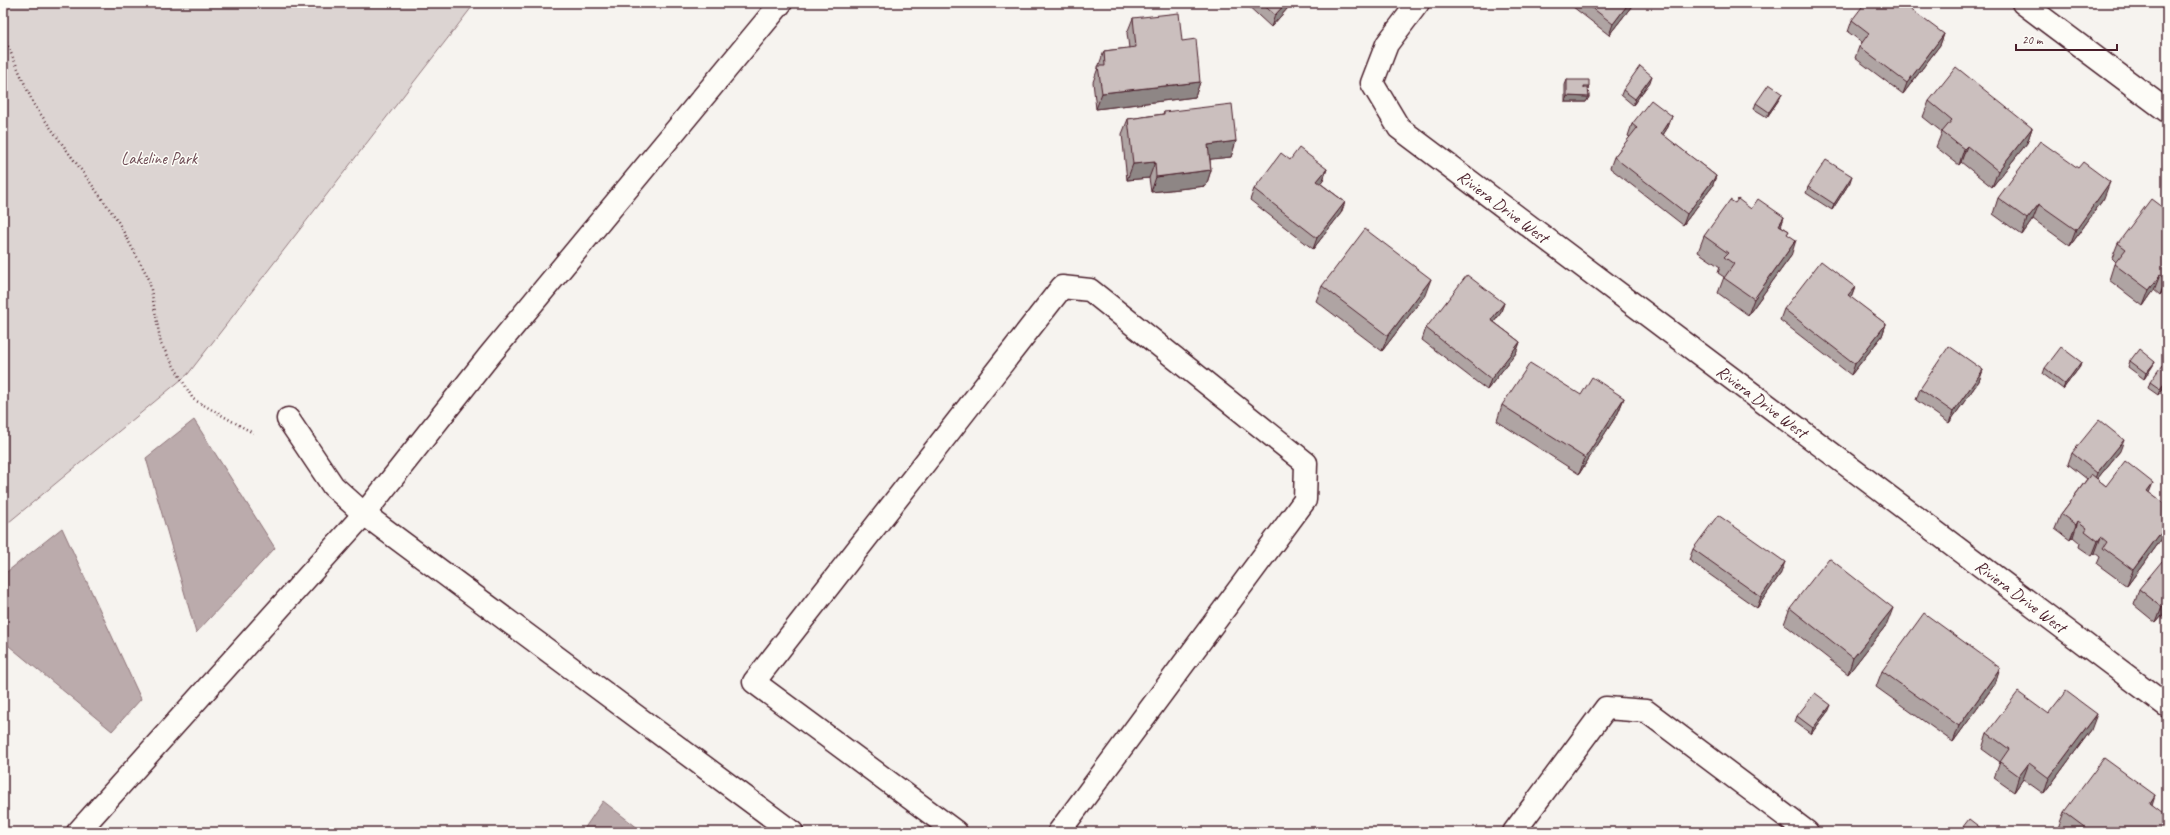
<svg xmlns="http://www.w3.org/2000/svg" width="2170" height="835" font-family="Caveat,sans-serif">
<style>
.green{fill:#dcd4d2;stroke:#937a7e}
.water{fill:#bbabac;stroke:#8e7378}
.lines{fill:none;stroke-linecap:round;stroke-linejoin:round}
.minor-casing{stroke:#4a1f2b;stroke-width:25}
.path{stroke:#4a1f2b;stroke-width:2.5;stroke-dasharray:1 3;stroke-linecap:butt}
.minor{stroke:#fdfcf7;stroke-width:22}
.wall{fill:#afa4a3;stroke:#4a1f2b}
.shaded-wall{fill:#8e8685;stroke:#4a1f2b}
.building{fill:#cbbfbe;stroke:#4a1f2b}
.labels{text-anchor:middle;stroke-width:3;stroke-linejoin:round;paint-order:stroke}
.park-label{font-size:17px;fill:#6e4c55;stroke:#fdfcf7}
.street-label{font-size:17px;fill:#4a1f2b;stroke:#fdfcf7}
</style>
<rect width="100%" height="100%" fill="#f6f3ef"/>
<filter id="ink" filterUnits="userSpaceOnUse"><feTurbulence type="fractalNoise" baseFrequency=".025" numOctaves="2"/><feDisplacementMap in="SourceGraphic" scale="8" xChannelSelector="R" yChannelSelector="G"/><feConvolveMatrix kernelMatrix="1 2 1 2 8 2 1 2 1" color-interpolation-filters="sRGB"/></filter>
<g filter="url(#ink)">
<path class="green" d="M 3,3 L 475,3 L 188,374 L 3,527 Z"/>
<g class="water">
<path d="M 194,420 L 275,548 L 196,633 L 146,458 Z"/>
<path d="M 62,528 L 141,699 L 112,731 L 3,641 L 3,575 Z"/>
<path d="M 603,801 L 643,832 L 582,832 Z"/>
</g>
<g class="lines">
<defs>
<g id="minor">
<path id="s1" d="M 1418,3 L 1387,44 L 1372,83 L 1399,128 L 2167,706"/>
<path d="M 2023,3 L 2167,111"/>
<path d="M 288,419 L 333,486 L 364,514 L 792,832"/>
<path d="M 78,832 L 364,514 L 489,356 L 781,3"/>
<path d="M 956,832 L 754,682 L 1062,287 L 1090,290 L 1306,463 L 1305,500 L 1059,832"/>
<path d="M 1514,832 L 1606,708 L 1646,711 L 1807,832"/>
</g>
</defs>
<use href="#minor" class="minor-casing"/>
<path class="path" d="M 3,35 L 34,105 L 116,218 L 149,279 L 161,344 L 193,399 L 253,433"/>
<use href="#minor" class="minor"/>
</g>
<g class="wall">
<path d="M 1245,3 L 1289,3 L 1287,9 L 1271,27 Z"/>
<path d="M 1568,3 L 1632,3 L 1631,7 L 1609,35 Z"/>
<path d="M 1133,18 L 1182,41 L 1200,82 L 1195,97 L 1096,109 L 1093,82 L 1104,51 L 1129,48 L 1127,33 Z"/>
<path d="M 1852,20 L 1944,34 L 1940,45 L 1903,94 L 1855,58 L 1859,47 L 1862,42 L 1848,32 Z"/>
<path d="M 1567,80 L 1589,86 L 1588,88 L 1589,97 L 1586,102 L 1565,102 L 1565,85 Z"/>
<path d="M 1650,82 L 1633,105 L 1621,95 L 1623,90 Z"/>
<path d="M 1782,93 L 1780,98 L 1767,117 L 1754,109 L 1756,103 Z"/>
<path d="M 1929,101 L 2032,128 L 2027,143 L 1992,187 L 1961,162 L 1959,165 L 1936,147 L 1942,132 L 1923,117 Z"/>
<path d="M 1164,112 L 1236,141 L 1231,157 L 1210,159 L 1211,170 L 1206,186 L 1151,192 L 1149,178 L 1127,180 L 1122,134 L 1128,119 L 1163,114 Z"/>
<path d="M 1672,116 L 1668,127 L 1663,135 L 1716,176 L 1712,187 L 1683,225 L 1610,168 L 1614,157 L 1630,137 L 1628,136 L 1632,124 Z"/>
<path d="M 1290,160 L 1327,169 L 1323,180 L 1320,183 L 1345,202 L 1341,213 L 1313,249 L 1250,200 L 1254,189 Z"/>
<path d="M 1850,182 L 1832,210 L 1806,193 L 1808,187 Z"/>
<path d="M 1998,198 L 2104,198 L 2070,246 L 2033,219 L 2022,235 L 1993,214 Z"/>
<path d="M 1735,203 L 1751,209 L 1784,217 L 1781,226 L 1789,231 L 1787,234 L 1791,256 L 1748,315 L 1718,293 L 1724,277 L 1718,273 L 1720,267 L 1698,252 L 1704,236 Z"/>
<path d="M 2167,211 L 2167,285 L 2160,295 L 2154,290 L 2143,306 L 2109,280 L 2114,264 L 2116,262 L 2112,258 L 2118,243 Z"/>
<path d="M 1322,286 L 1425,295 L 1382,351 L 1316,301 Z"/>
<path d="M 1855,287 L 1851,298 L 1886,324 L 1882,336 L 1851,375 L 1780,320 L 1784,309 Z"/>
<path d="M 1504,303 L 1500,314 L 1494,322 L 1520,342 L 1516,353 L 1487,390 L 1422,340 L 1426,328 Z"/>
<path d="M 2130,361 L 2155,362 L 2152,367 L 2144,379 L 2128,367 Z"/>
<path d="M 2081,362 L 2079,368 L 2063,389 L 2043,374 L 2045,368 Z"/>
<path d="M 1983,370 L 1979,381 L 1949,423 L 1916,400 L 1920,389 Z"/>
<path d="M 2150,382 L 2167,383 L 2158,395 L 2148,388 Z"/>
<path d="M 1624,398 L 1618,413 L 1579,474 L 1497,421 L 1502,405 Z"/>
<path d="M 2120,451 L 2097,479 L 2106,486 L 2149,493 L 2167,506 L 2167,532 L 2127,586 L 2097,564 L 2100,557 L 2095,553 L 2092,556 L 2079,547 L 2080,543 L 2073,537 L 2070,540 L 2055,529 L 2061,514 L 2087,479 L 2068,464 L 2072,453 Z"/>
<path d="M 1693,549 L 1781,573 L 1757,608 L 1689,560 Z"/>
<path d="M 2139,589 L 2167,610 L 2156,623 L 2134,605 Z"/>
<path d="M 1790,608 L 1887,624 L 1848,674 L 1784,624 Z"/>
<path d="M 2000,668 L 1995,684 L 1953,742 L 1876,687 L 1882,671 Z"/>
<path d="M 1829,710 L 1811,734 L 1795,722 L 1797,716 Z"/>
<path d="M 2048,714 L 2091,730 L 2044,794 L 2023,779 L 2014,792 L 1994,778 L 2000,762 L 1982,749 L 1987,733 Z"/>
<path d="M 2152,804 L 2167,832 L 2064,832 L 2058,828 L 2064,812 Z"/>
</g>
<g class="shaded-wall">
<path d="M 1286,3 L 1289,3 L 1287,9 L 1271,27 L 1275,15 Z"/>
<path d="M 1629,3 L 1632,3 L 1631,7 L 1609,35 L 1613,24 Z"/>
<path d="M 1944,34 L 1940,45 L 1903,94 L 1907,83 Z"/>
<path d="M 1652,76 L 1650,82 L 1633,105 L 1635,99 Z"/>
<path d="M 1200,82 L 1195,97 L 1096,109 L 1102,93 Z"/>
<path d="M 1584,86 L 1589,86 L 1587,92 L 1582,92 Z"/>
<path d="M 1782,93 L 1780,98 L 1767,117 L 1769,112 Z"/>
<path d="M 1567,96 L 1589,97 L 1586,102 L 1565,102 Z"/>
<path d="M 1672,116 L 1668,127 L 1657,144 L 1661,133 Z"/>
<path d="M 2032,128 L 2027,143 L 1992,187 L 1998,171 Z"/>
<path d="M 1236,141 L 1231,157 L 1203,160 L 1208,145 Z"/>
<path d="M 1967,146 L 1961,162 L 1959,165 L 1964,149 Z"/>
<path d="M 1155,162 L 1149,178 L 1127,180 L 1133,164 Z"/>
<path d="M 1327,169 L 1323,180 L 1313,192 L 1317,181 Z"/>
<path d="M 1211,170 L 1206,186 L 1151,192 L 1156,177 Z"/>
<path d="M 1716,176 L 1712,187 L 1683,225 L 1687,214 Z"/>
<path d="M 1852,176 L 1850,182 L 1832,210 L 1834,204 Z"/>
<path d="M 2110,182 L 2104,198 L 2070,246 L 2076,230 Z"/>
<path d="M 1345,202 L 1341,213 L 1313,249 L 1317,238 Z"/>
<path d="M 2039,204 L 2033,219 L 2022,235 L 2027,219 Z"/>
<path d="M 1784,217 L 1779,233 L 1779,225 Z"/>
<path d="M 1796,240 L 1791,256 L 1748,315 L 1754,299 Z"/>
<path d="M 2160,275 L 2154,290 L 2143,306 L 2149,290 Z"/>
<path d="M 2167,277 L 2167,285 L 2160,295 L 2166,279 Z"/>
<path d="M 1431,279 L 1425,295 L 1382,351 L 1388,336 Z"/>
<path d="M 1855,287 L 1851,298 L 1848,295 Z"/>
<path d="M 1504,303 L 1500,314 L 1487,331 L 1491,320 Z"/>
<path d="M 1886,324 L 1882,336 L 1851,375 L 1855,364 Z"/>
<path d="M 1520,342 L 1516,353 L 1487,390 L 1491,379 Z"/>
<path d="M 2081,362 L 2079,368 L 2063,389 L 2065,384 Z"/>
<path d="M 2155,362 L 2152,367 L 2144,379 L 2146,373 Z"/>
<path d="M 1983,370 L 1979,381 L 1949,423 L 1953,412 Z"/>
<path d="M 2167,380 L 2167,383 L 2158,395 L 2160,389 Z"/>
<path d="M 1624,398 L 1618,413 L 1579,474 L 1585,458 Z"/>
<path d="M 2124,440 L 2120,451 L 2093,484 L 2097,473 Z"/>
<path d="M 2153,483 L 2147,498 L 2147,491 Z"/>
<path d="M 2078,521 L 2073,537 L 2070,540 L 2076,525 Z"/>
<path d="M 2167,524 L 2167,532 L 2127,586 L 2133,570 Z"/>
<path d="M 2101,537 L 2095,553 L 2092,556 L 2098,541 Z"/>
<path d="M 1785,562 L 1781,573 L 1757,608 L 1761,597 Z"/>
<path d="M 2167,601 L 2167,610 L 2156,623 L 2162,607 Z"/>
<path d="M 1893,608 L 1887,624 L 1848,674 L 1853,658 Z"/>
<path d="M 2000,668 L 1995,684 L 1953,742 L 1959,726 Z"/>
<path d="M 1831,705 L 1829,710 L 1811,734 L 1813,728 Z"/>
<path d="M 2097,714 L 2091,730 L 2044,794 L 2049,778 Z"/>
<path d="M 2029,763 L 2023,779 L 2014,792 L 2019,776 Z"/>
<path d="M 2155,795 L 2150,811 L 2150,803 Z"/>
</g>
<g class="building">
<path d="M 1261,3 L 1286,3 L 1275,15 Z"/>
<path d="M 1586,3 L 1629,3 L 1613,24 Z"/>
<path d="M 1865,3 L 1902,3 L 1944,34 L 1907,83 L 1859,47 L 1869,33 L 1852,20 Z"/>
<path d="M 1179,13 L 1182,41 L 1196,39 L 1200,82 L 1102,93 L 1098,66 L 1105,66 L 1104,51 L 1136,47 L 1133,18 Z"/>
<path d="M 1640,66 L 1652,76 L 1635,99 L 1623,90 Z"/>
<path d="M 1956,67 L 2032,128 L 1998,171 L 1967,146 L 1964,149 L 1942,132 L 1952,120 L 1929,101 Z"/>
<path d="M 1567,80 L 1589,80 L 1589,86 L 1584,86 L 1584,88 L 1588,88 L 1589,97 L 1567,96 Z"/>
<path d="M 1769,84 L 1782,93 L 1769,112 L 1756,103 Z"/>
<path d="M 1651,100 L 1672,116 L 1661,133 L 1716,176 L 1687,214 L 1614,157 L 1637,128 L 1632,124 Z"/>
<path d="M 1232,104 L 1236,141 L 1208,145 L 1211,170 L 1156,177 L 1155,162 L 1133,164 L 1128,119 L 1164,114 L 1164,112 Z"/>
<path d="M 2040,141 L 2078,168 L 2083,162 L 2110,182 L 2076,230 L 2039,204 L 2027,219 L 1998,198 Z"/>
<path d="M 1299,148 L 1327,169 L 1317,181 L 1345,202 L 1317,238 L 1254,189 L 1281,153 L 1290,160 Z"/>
<path d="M 1826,160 L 1852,176 L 1834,204 L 1808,187 Z"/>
<path d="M 1738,199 L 1751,209 L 1758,199 L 1784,217 L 1779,225 L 1789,231 L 1787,234 L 1796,240 L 1754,299 L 1724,278 L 1734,264 L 1724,257 L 1728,253 L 1704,236 L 1730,200 L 1735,203 Z"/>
<path d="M 2151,199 L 2167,211 L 2167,277 L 2166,279 L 2160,275 L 2149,290 L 2114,264 L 2126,249 L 2118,243 Z"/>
<path d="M 1365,229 L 1431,279 L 1388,336 L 1322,286 Z"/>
<path d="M 1821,261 L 1855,287 L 1848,295 L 1886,324 L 1855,364 L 1784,309 Z"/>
<path d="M 1467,275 L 1504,303 L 1491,320 L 1520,342 L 1491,379 L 1426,328 Z"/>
<path d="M 1949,346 L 1983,370 L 1953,412 L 1920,389 Z"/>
<path d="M 2061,347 L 2081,362 L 2065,384 L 2045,368 Z"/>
<path d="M 2139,349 L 2155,362 L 2146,373 L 2130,361 Z"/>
<path d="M 1530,363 L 1581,395 L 1592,377 L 1624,398 L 1585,458 L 1502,405 Z"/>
<path d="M 2162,365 L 2167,369 L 2167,380 L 2160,389 L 2150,382 Z"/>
<path d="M 2099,420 L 2124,440 L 2097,473 L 2072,453 Z"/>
<path d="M 2125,461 L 2153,483 L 2147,491 L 2167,506 L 2167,524 L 2133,570 L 2103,548 L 2107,542 L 2101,537 L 2098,541 L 2085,531 L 2087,528 L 2078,521 L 2076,525 L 2061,514 L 2091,474 L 2106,486 Z"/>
<path d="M 1718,515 L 1785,562 L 1761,597 L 1693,549 Z"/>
<path d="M 2167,555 L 2167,601 L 2162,607 L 2139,589 Z"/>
<path d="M 1829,558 L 1893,608 L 1853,658 L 1790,608 Z"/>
<path d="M 1924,613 L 2000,668 L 1959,726 L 1882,671 Z"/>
<path d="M 2066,691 L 2097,714 L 2049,778 L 2029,763 L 2019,776 L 2000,762 L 2009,749 L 1987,733 L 2018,692 L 2048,714 Z"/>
<path d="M 1815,693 L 1831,705 L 1813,728 L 1797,716 Z"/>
<path d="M 2104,758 L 2155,795 L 2150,803 L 2167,816 L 2167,832 L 2091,832 L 2064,812 Z"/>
<path d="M 1969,819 L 1986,832 L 1959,832 Z"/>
</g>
</g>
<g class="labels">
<g class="park-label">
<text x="159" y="164">Lakeline Park</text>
</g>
<g class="street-label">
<text dy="6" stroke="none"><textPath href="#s1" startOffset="276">Riviera Drive West</textPath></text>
<text dy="6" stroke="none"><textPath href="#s1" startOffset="600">Riviera Drive West</textPath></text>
<text dy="6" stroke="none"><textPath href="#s1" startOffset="924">Riviera Drive West</textPath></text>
</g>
</g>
<rect width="2170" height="835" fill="none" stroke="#fdfcf7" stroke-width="16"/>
<rect x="8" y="8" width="2154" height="819" fill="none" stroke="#4a1f2b" stroke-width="1.5" filter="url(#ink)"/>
<path d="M2016 44v6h101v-6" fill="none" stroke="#4a1f2b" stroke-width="2"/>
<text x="2022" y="44" font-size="12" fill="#4a1f2b" stroke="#fdfcf7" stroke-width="3" paint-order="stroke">20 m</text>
</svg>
